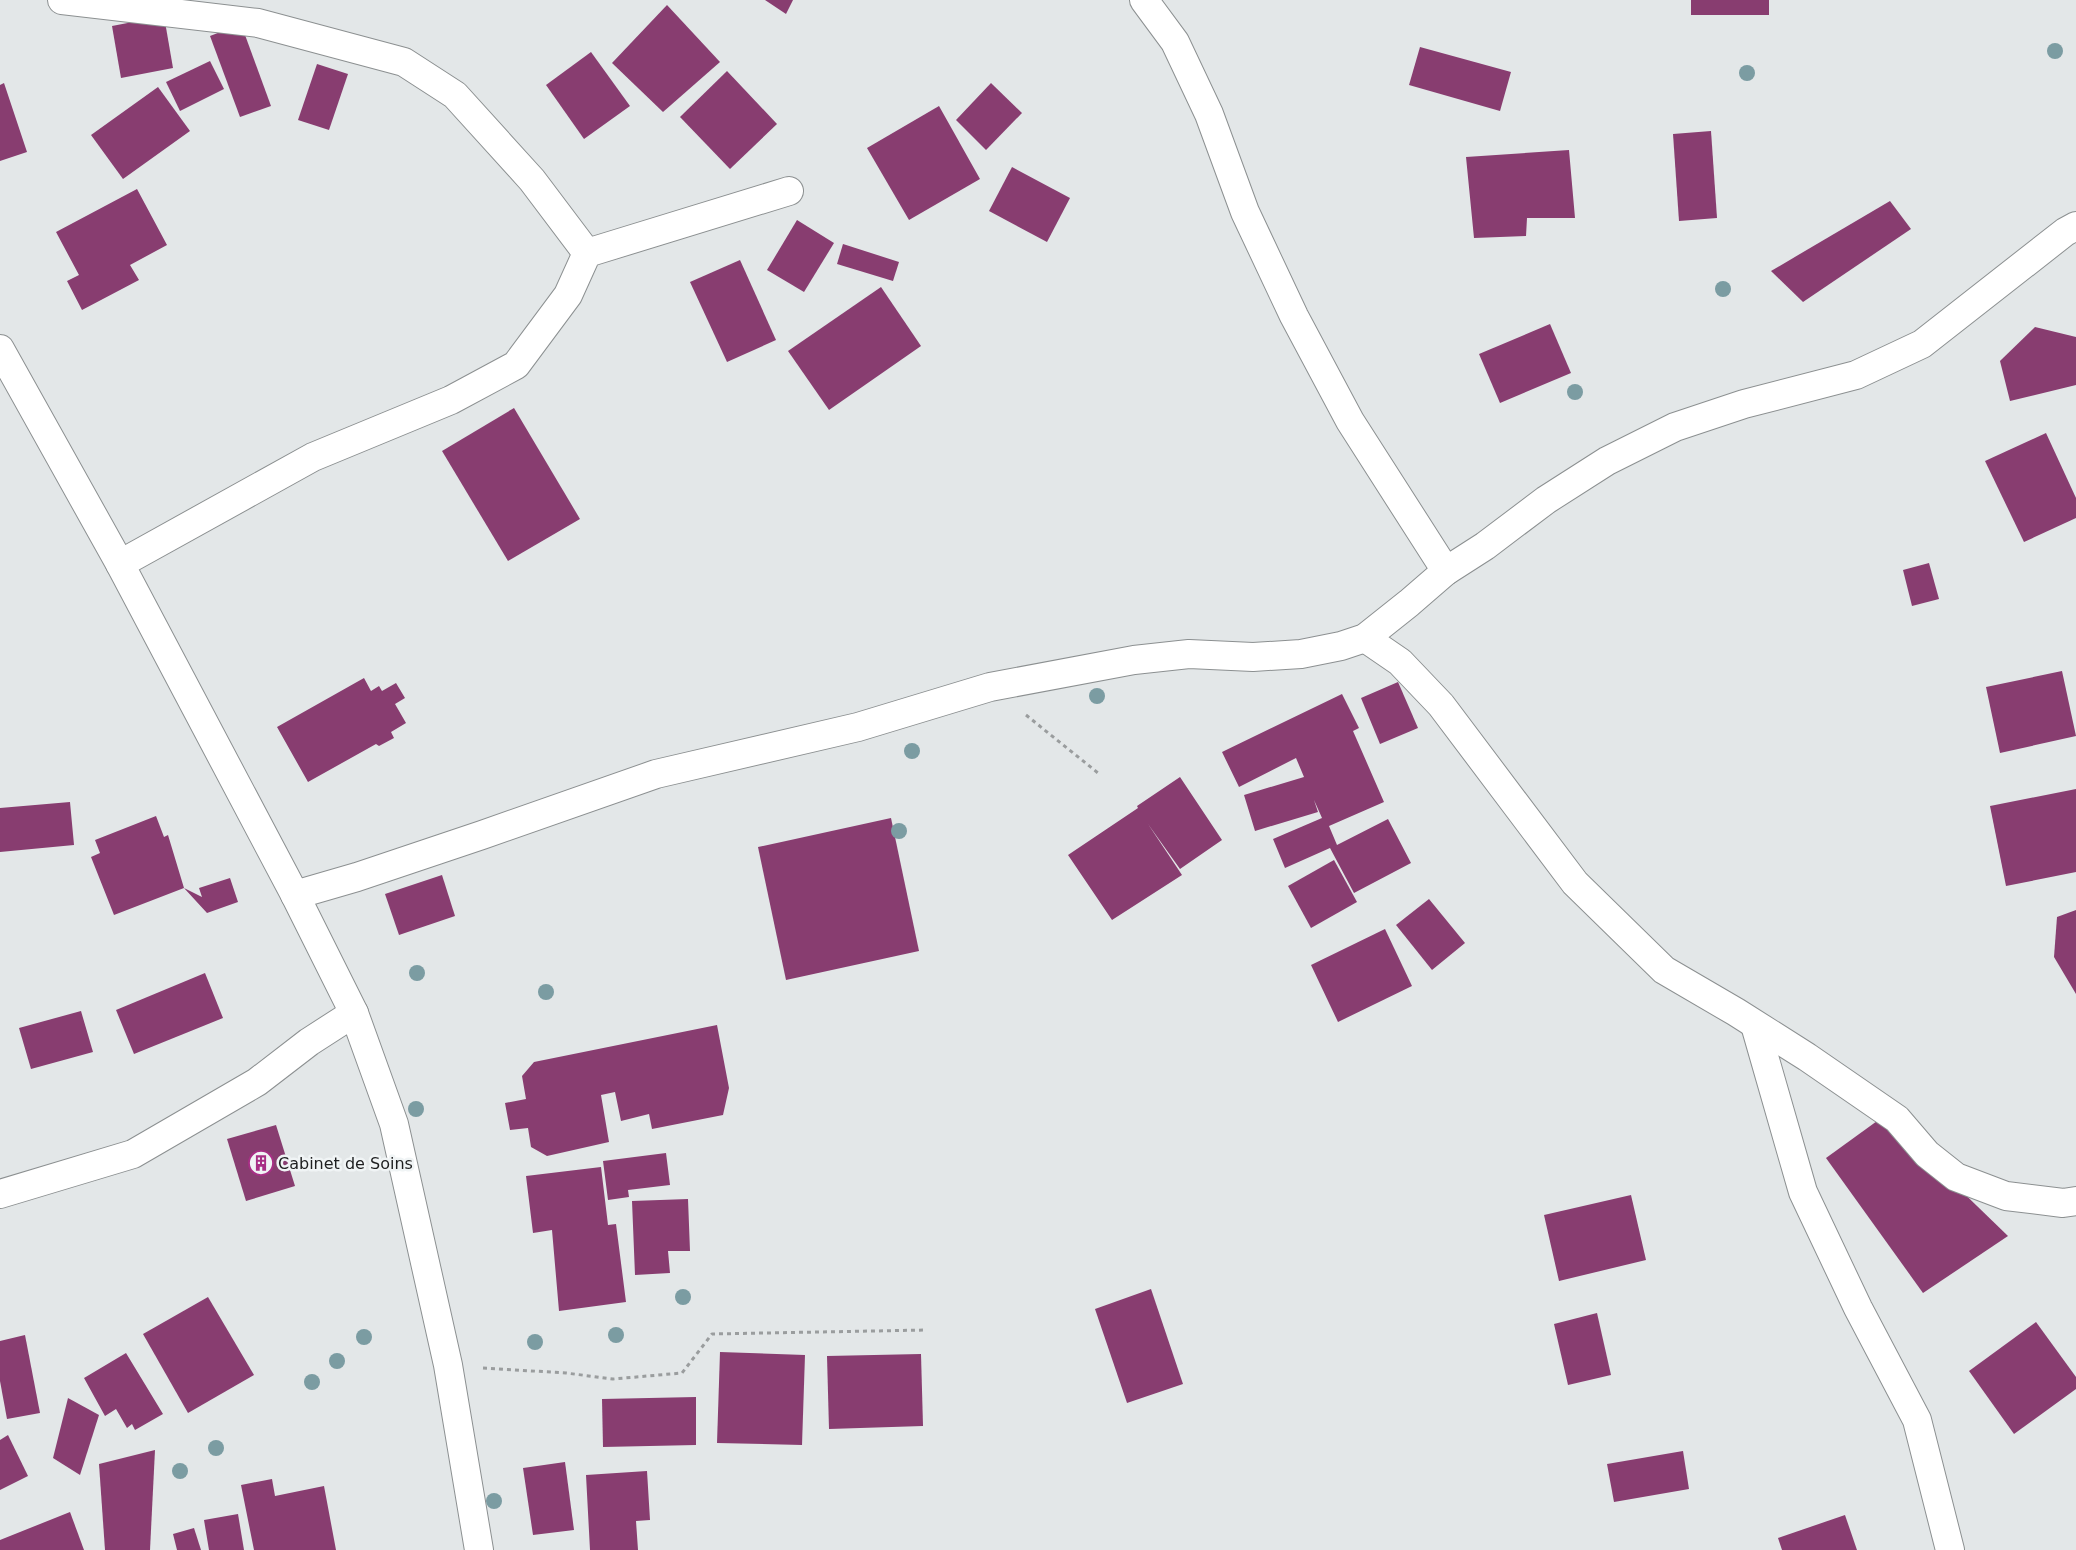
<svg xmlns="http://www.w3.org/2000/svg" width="2076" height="1550" font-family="'DejaVu Sans',sans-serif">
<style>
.building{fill:#883d70}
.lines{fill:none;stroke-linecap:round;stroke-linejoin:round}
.minor-casing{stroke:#8c9091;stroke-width:30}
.major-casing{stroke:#8c9091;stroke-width:30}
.path{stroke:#9a9d9e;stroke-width:3;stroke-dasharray:4 4;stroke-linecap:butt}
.minor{stroke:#fff;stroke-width:28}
.major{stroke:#fff;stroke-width:28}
.tree{fill:#7b9ca2}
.labels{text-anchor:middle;stroke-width:5;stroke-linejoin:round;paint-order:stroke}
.poi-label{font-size:16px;fill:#1d1e1f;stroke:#f0f4f5;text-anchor:start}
</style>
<rect width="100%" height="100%" fill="#e3e7e8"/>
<g class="building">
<path d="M 765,0 L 793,0 L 786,14 Z"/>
<rect x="1691" y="0" width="78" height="15"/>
<path d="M 667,5 L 720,62 L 663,112 L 612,63 Z"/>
<path d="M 164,16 L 173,68 L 121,78 L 112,26 Z"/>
<path d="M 241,24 L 271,106 L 240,117 L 210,36 Z"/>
<path d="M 1420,47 L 1511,72 L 1500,111 L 1409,85 Z"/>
<path d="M 591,52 L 630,106 L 584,139 L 546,85 Z"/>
<path d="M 210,61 L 224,89 L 180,111 L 166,82 Z"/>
<path d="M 317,64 L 348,74 L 329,130 L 298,120 Z"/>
<path d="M 727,71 L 777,124 L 730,169 L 680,117 Z"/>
<path d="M 4,83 L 27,152 L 0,161 L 0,85 Z"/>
<path d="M 991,83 L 1022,113 L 986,150 L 956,120 Z"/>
<path d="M 158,87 L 190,131 L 123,179 L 91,135 Z"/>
<path d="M 939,106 L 980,179 L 909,220 L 867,148 Z"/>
<path d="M 1711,131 L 1717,218 L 1679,221 L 1673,134 Z"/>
<path d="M 1569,150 L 1575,218 L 1527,218 L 1526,236 L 1474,238 L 1466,157 Z"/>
<path d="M 1012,167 L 1070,198 L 1047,242 L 989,211 Z"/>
<path d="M 137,189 L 167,245 L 130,265 L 139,280 L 82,310 L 67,281 L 79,275 L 56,232 Z"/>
<path d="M 1890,201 L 1911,229 L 1803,302 L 1771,271 Z"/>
<path d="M 797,220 L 834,243 L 804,292 L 767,270 Z"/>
<path d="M 843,244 L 899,262 L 893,281 L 837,264 Z"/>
<path d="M 740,260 L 776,340 L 727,362 L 690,282 Z"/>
<path d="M 881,287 L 921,346 L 829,410 L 788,351 Z"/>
<path d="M 1550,324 L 1571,373 L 1500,403 L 1479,354 Z"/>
<path d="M 2035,327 L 2076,337 L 2076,385 L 2010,401 L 2000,361 Z"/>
<path d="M 514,408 L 580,519 L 508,561 L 442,451 Z"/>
<path d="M 2046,433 L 2076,498 L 2076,518 L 2024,542 L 1985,461 Z"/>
<path d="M 1929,563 L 1939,599 L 1912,606 L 1903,570 Z"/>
<path d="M 2062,671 L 2076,736 L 2000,753 L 1986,687 Z"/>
<path d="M 364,678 L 371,691 L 379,686 L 382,691 L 396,683 L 405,698 L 395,704 L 406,723 L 391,732 L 394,738 L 379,746 L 376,744 L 308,782 L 277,727 Z"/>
<path d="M 1398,682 L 1418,728 L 1380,744 L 1361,698 Z"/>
<path d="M 1342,694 L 1359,728 L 1353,731 L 1384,802 L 1329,826 L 1337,845 L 1388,819 L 1411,863 L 1354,893 L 1330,848 L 1285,868 L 1273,839 L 1322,818 L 1314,800 L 1318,812 L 1255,831 L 1244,795 L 1304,777 L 1296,758 L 1239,787 L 1222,752 Z"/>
<path d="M 1180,777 L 1222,840 L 1180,869 L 1148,824 L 1182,875 L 1112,920 L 1068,855 L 1138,808 L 1137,806 Z"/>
<path d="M 2076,789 L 2076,872 L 2006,886 L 1990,806 Z"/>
<path d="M 70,802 L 74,845 L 0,852 L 0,808 Z"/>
<path d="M 156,816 L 164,837 L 168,835 L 184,888 L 114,915 L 91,857 L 100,853 L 95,840 Z"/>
<path d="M 891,818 L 919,951 L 786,980 L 758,847 Z"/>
<path d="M 1334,860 L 1357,902 L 1311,928 L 1288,886 Z"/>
<path d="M 442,875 L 455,916 L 399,935 L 385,894 Z"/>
<path d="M 230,878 L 238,902 L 207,913 L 184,888 L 202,897 L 199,888 Z"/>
<path d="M 1429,899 L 1465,943 L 1432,970 L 1396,925 Z"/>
<path d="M 2076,910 L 2076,994 L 2054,957 L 2057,917 Z"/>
<path d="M 1385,929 L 1412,986 L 1338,1022 L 1311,965 Z"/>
<path d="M 205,973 L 223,1018 L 134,1054 L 116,1010 Z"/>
<path d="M 81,1011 L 93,1052 L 31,1069 L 19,1028 Z"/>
<path d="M 717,1025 L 729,1088 L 723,1115 L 652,1129 L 649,1114 L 621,1121 L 615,1092 L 601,1095 L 609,1142 L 547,1156 L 531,1147 L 528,1128 L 510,1130 L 505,1103 L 526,1099 L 522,1076 L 534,1062 Z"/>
<path d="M 1884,1116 L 2008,1236 L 1923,1293 L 1826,1158 Z"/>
<path d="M 276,1125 L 295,1186 L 246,1201 L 227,1139 Z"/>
<path d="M 666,1153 L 670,1185 L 628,1190 L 629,1197 L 608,1200 L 603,1161 Z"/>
<path d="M 601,1167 L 608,1225 L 616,1224 L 626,1302 L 559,1311 L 552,1230 L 533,1233 L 526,1176 Z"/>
<path d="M 1631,1195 L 1646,1260 L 1559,1281 L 1544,1215 Z"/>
<path d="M 688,1199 L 690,1251 L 668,1251 L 670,1273 L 635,1275 L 632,1201 Z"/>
<path d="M 1151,1289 L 1183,1384 L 1127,1403 L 1095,1309 Z"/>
<path d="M 208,1297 L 254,1375 L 188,1413 L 143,1334 Z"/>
<path d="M 1597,1313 L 1611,1375 L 1568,1385 L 1554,1324 Z"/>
<path d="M 2036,1322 L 2076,1377 L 2076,1389 L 2014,1434 L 1969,1371 Z"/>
<path d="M 25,1335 L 40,1413 L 7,1419 L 0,1381 L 0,1341 Z"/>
<path d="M 720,1352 L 805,1355 L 802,1445 L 717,1443 Z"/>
<path d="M 126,1353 L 163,1414 L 135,1430 L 132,1424 L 127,1428 L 116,1409 L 105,1416 L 84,1378 Z"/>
<path d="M 921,1354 L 923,1426 L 829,1429 L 827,1356 Z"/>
<path d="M 696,1397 L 696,1445 L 603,1447 L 602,1399 Z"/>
<path d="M 68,1398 L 99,1415 L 80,1475 L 53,1458 Z"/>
<path d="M 8,1435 L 28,1476 L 0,1490 L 0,1440 Z"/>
<path d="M 155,1450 L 150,1550 L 105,1550 L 99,1464 Z"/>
<path d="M 1683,1451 L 1689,1489 L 1614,1502 L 1607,1464 Z"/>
<path d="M 565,1462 L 574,1530 L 533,1535 L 523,1468 Z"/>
<path d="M 647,1471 L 650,1520 L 636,1521 L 638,1550 L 590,1550 L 586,1475 Z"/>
<path d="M 272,1479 L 275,1496 L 324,1486 L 336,1550 L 254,1550 L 241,1485 Z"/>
<path d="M 70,1512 L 84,1550 L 0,1550 L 0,1540 Z"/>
<path d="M 238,1514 L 244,1550 L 209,1550 L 204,1520 Z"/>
<path d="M 1845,1515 L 1857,1550 L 1782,1550 L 1778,1538 Z"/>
<path d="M 194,1528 L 201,1550 L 177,1550 L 173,1534 Z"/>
</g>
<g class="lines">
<defs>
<g id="minor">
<path d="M 62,0 L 258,23 L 404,62 L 455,95 L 532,180 L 587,253"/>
<path d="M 1144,0 L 1175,42 L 1209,114 L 1245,212 L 1294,316 L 1350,421 L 1446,571"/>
<path d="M 120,564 L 313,457 L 451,400 L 516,365 L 568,295 L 587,253 L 789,191"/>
<path d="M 1365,638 L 1400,662 L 1441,705 L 1575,883 L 1664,970 L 1736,1012 L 1807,1057 L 1897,1119 L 1927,1154 L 1956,1177 L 2006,1196 L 2063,1203 L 2076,1201"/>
<path d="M 295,895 L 357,877 L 482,835 L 656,774 L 858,727 L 990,687 L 1134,660 L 1189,654 L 1253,657 L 1301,654 L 1341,646 L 1365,638 L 1409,603 L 1446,571 L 1485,546 L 1546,500 L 1607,461 L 1675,427 L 1744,404 L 1856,375 L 1922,344 L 2065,232 L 2076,226"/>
<path d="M 1755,1025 L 1803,1192 L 1858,1308 L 1917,1420 L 1950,1550"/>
<path d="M 0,1194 L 133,1154 L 257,1082 L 309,1042 L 354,1013"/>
</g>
<path id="major" d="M 0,349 L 120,564 L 295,895 L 354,1013 L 394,1124 L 448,1365 L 479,1550"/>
</defs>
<use href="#minor" class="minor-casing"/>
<use href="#major" class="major-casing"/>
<g class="path">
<path d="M 1026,715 L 1098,773"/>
<path d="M 483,1368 L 566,1373 L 613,1379 L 682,1373 L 712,1334 L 926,1330"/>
</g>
<use href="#minor" class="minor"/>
<use href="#major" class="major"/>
</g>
<g class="tree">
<circle cx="2055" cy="51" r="8"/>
<circle cx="1747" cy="73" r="8"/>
<circle cx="1723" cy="289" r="8"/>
<circle cx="1575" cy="392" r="8"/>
<circle cx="1097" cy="696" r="8"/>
<circle cx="912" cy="751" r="8"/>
<circle cx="899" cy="831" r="8"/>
<circle cx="417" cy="973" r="8"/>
<circle cx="546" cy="992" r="8"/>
<circle cx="416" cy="1109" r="8"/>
<circle cx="683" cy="1297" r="8"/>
<circle cx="616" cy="1335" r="8"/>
<circle cx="364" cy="1337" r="8"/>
<circle cx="535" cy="1342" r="8"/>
<circle cx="337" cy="1361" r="8"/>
<circle cx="312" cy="1382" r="8"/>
<circle cx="216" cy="1448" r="8"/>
<circle cx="180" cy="1471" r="8"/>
<circle cx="494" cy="1501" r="8"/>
</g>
<defs>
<symbol id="building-ring" viewBox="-11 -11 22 22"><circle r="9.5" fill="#f0f4f5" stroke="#a72f85" stroke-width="1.5"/><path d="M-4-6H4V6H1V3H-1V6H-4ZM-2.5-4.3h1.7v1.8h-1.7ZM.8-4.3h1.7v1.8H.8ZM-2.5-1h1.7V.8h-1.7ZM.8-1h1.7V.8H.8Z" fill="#a72f85"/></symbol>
</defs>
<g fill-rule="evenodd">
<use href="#building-ring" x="247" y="1149" width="28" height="28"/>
</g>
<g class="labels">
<g class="poi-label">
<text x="278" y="1169">Cabinet de Soins</text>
</g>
</g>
</svg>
